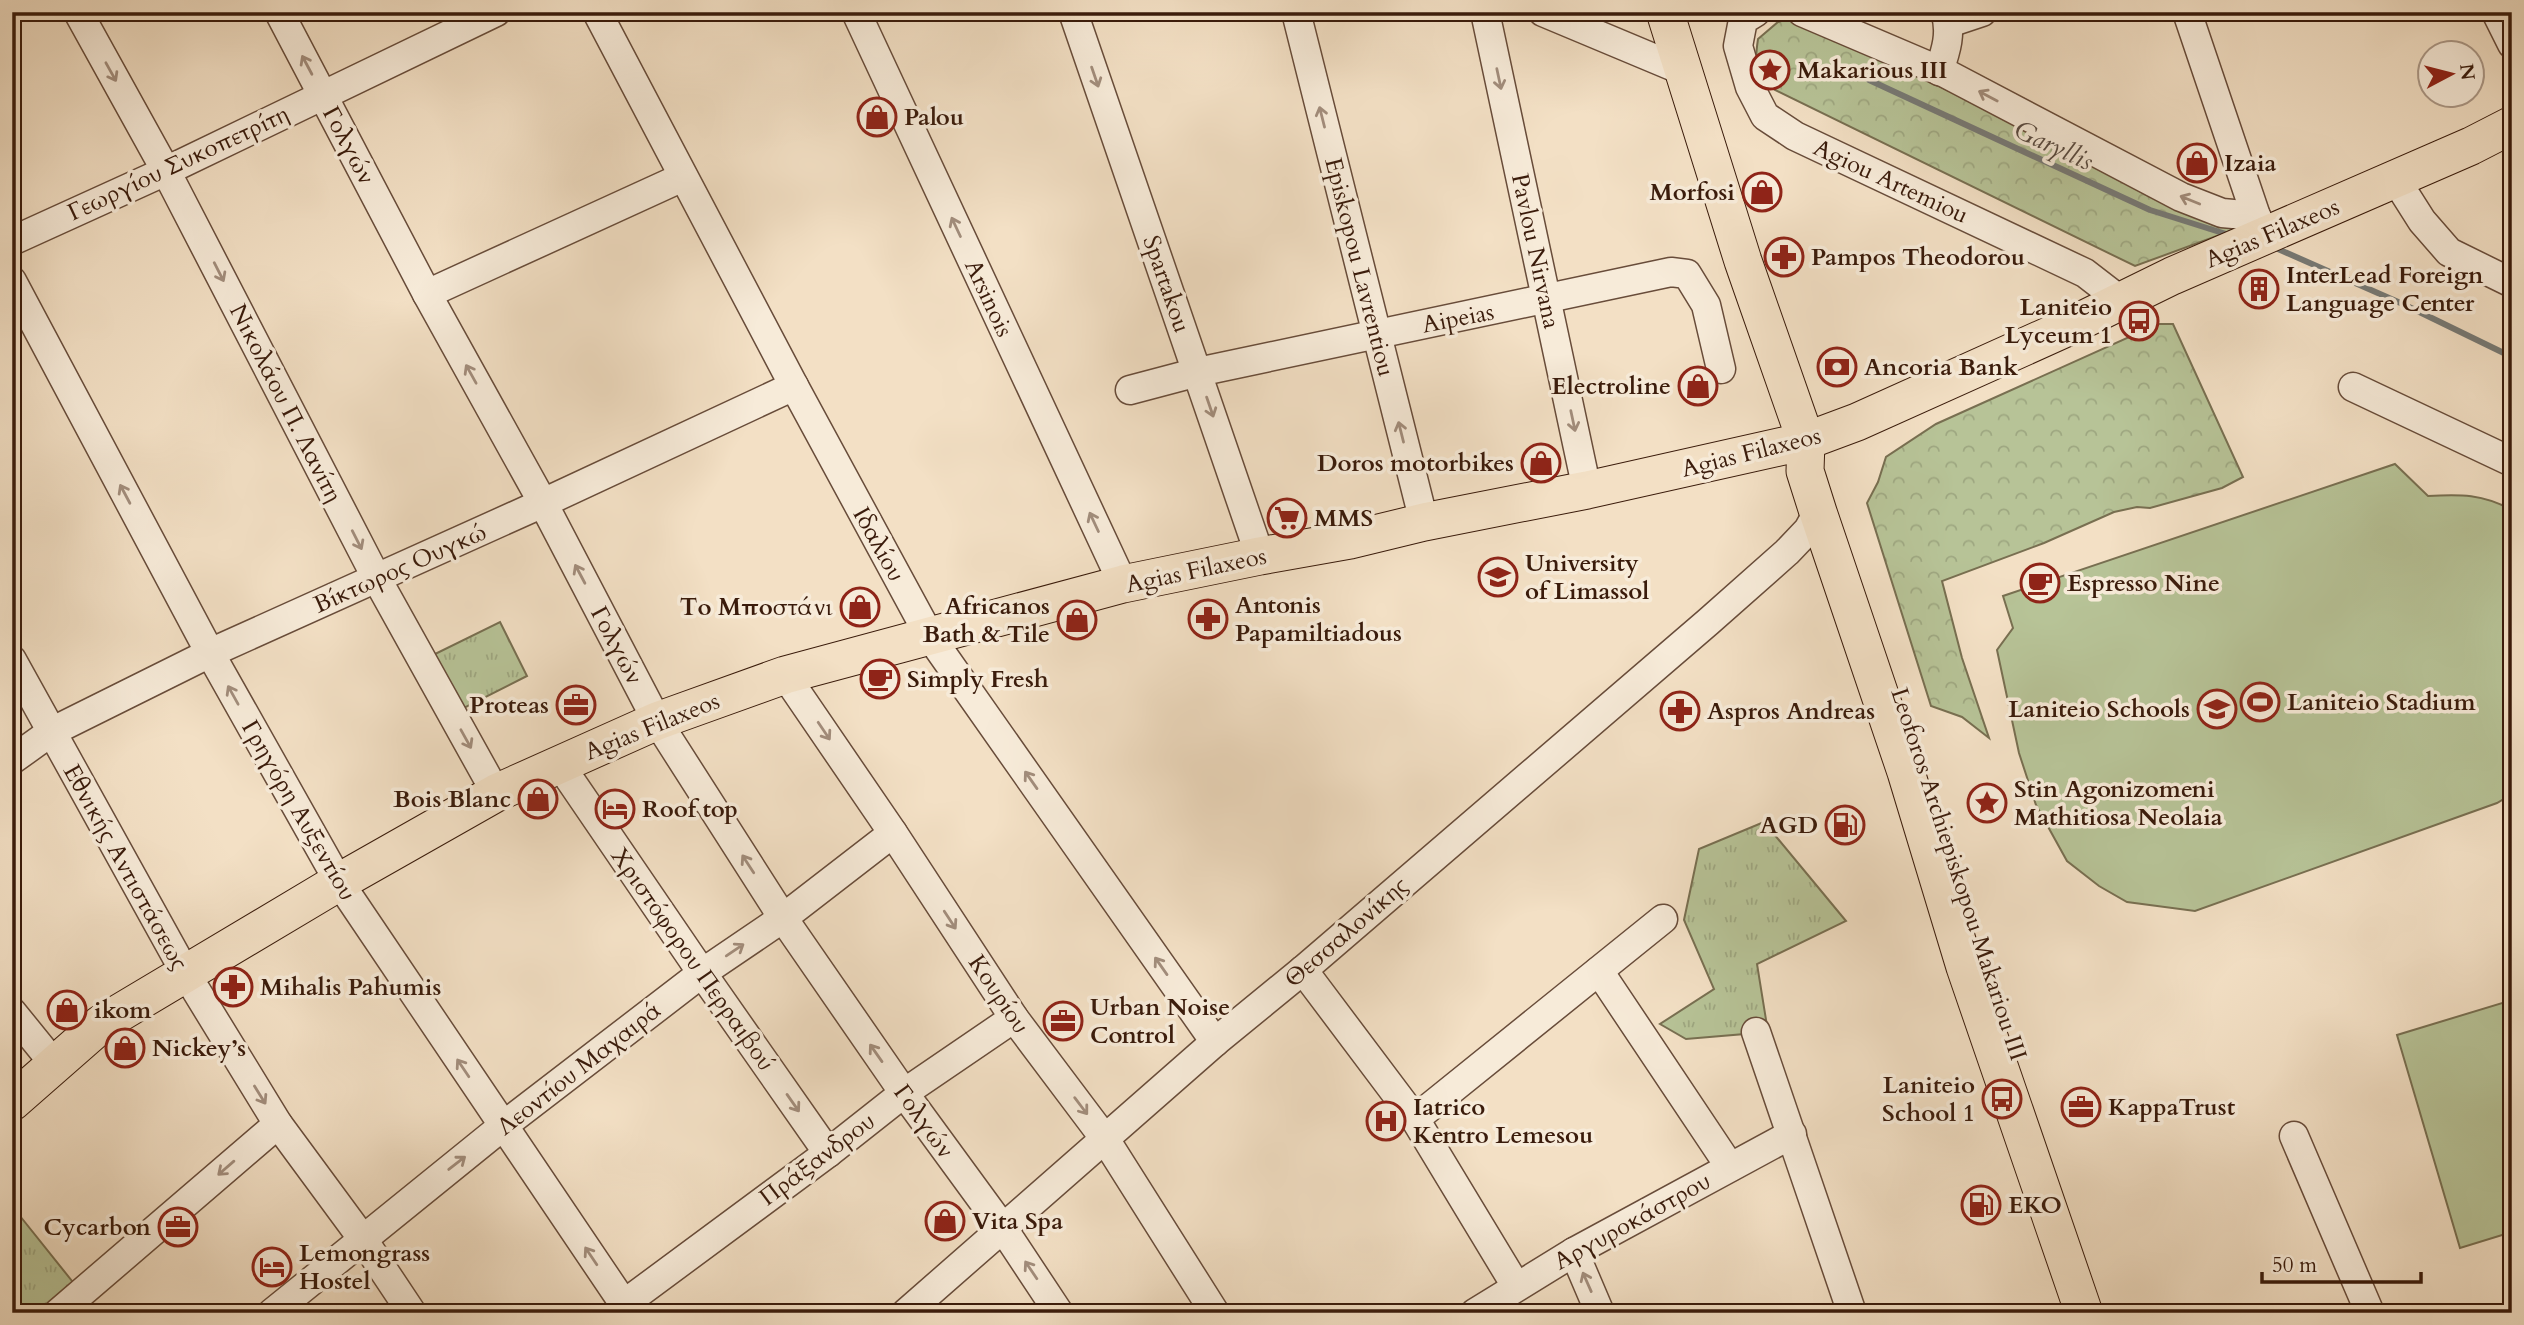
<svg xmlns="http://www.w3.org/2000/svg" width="2524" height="1325" font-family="Cardo,serif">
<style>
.grass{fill:url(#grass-tufts);stroke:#786f51;stroke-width:2}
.park{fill:url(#park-crowns);stroke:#786f51;stroke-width:2}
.pitch{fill:#b7c397;stroke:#786f51;stroke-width:2}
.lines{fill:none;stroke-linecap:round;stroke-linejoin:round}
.stream{stroke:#777a76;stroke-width:6}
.minor-casing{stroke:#684c3a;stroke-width:31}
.major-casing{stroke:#3a1b0b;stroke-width:39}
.minor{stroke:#f7ebd9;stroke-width:28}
.major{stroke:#f3e0c5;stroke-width:37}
.oneway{stroke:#a28d7c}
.labels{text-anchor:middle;stroke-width:7;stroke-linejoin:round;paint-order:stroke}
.poi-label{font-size:24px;font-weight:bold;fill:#3a1b0b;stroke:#f7ebd9;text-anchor:start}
.street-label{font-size:24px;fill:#3a1b0b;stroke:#f7ebd9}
.water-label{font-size:26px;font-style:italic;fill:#594b41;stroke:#f7ebd9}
</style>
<defs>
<pattern id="grass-tufts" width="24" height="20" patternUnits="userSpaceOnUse" patternTransform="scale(1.75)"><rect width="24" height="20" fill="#b7c397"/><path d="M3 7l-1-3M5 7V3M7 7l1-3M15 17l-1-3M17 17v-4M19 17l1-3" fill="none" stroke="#9ea781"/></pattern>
<pattern id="park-crowns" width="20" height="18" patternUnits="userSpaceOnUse" patternTransform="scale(1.75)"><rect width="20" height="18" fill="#b7c397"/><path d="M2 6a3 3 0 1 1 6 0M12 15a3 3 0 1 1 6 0" fill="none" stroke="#9ea781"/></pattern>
</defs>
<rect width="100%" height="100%" fill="#f3e0c5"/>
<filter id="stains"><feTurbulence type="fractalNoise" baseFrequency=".00286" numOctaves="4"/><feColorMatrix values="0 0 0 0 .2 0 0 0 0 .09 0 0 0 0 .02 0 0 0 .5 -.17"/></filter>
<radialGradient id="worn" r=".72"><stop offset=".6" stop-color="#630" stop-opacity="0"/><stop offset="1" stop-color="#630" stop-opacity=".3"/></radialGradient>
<g class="grass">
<path d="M 500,622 L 527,676 L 460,710 L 433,655 Z"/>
<path d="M 1764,822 L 1846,921 L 1757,964 L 1768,1032 L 1686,1039 L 1660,1024 L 1714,989 L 1684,920 L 1699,849 Z"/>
<path d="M 20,1216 L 76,1286 L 43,1313 L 27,1313 L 12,1294 L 12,1222 Z"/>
</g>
<g class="park">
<path d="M 1795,17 L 2236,229 L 2135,266 L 1775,90 C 1754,73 1754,66 1758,39 L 1778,22 Z"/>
<path d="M 2158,324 L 2173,324 L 2243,477 L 2222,488 L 2150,508 L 2137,507 L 2114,512 L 2044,543 L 1942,581 L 1962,658 L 1989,738 L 1962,717 L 1931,706 L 1867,503 L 1878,482 L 1886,457 L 1936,424 Z"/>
</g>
<g class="pitch">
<path d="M 2395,464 L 2428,496 C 2460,494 2483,494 2512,510 L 2512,794 L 2497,803 L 2195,911 L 2127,902 L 2099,886 L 2067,861 L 2036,805 L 2019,753 L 1997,650 L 2013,628 L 2003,596 Z"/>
<path d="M 2512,1000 L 2512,1232 L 2460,1248 L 2397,1035 Z"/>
</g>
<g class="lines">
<g class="stream">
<path d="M 1869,80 L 2150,210 L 2226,234"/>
<path d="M 2278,249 L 2405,305 L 2512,357"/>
</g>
<defs>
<g id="minor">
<path d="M 78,12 L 166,171 L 377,579 L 496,793"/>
<path d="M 279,12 L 427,294 L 543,503 L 657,721 L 783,918 L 904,1093 L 1002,1227 L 1059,1313"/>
<path d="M 597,12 L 794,386 L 929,635 L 1215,1042"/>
<path d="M 856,12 L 1123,584"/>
<path d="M 1073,12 L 1260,556"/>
<path d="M 1296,12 L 1424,522"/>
<path d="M 1485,12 L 1587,490"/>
<path d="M 1543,12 L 1684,71"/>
<path d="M 1756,12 L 1743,20 L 1738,46 L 1750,87 L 1765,116 L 1795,136 L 2085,273 L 2120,300"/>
<path d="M 1802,12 L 1945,73 L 2181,197 L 2222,213 L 2256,216"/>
<path d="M 2187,12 L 2256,216 L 2263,229"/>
<path d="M 2496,12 L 2512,44"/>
<path d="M 1949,23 L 1982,12"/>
<path d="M 1939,71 C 1946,51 1952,32 1945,12"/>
<path d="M 2396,180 L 2422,221 L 2449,252 L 2512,283"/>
<path d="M 12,241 L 166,171 L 496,12"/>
<path d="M 12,281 L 210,653 L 339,882 L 630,1313"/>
<path d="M 427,294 L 683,177"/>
<path d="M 2353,387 L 2512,462"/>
<path d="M 1130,390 L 1198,372 L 1671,272 L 1687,274 L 1706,305 L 1721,369"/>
<path d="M 12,660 L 186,974 L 278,1124 L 362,1238 L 412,1313"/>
<path d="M 785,675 L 893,833 L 1014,1018 L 1105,1139 L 1215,1313"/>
<path d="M 12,760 L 51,732 L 210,653 L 543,503 L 794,386"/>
<path d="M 560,765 L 702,973 L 828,1153"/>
<path d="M 1303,970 L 1415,1119 L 1516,1286"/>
<path d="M 1599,971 L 1730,1167"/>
<path d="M 12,1012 L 55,1065"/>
<path d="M 1756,1032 L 1852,1313"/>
<path d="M 1415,1119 L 1663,919"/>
<path d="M 2294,1136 L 2370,1313"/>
<path d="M 1574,1252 L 1600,1313"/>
<path d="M 624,1304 L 828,1153 L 904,1093 L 1014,1018"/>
<path d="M 58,1313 L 278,1124"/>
<path d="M 272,1313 L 503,1126 L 702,973 L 783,918 L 893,833"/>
<path d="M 906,1313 L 1215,1042 L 1303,970 L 1708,622 L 1787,552 L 1808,530 L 1818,512"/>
<path d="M 1475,1313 L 1574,1252 L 1792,1134"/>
</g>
<g id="major">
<path d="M 1665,12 L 1743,261 L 1806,441 L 1805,471 L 1818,512 L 1906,772 L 1965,967 L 2084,1313"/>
<path d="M 12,1102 L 101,1024 L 339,882 L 496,793 L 657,721 L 785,675 L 1123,584 L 1260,556 L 1350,540 L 1424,522 L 1587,490 L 1806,441 L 1857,422 L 2066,328 L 2172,276 L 2471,146 L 2512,125"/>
</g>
</defs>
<use href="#minor" class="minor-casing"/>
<use href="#major" class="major-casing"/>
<use href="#minor" class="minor"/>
<use href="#major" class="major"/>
</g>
<defs><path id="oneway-shaft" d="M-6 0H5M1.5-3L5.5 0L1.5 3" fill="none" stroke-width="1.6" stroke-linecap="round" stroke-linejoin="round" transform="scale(1.75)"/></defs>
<g class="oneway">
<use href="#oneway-shaft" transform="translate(307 65) rotate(-118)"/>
<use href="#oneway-shaft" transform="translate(111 72) rotate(61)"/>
<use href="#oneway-shaft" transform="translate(1095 77) rotate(71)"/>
<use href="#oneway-shaft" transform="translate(1499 79) rotate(78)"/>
<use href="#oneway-shaft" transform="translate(1988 96) rotate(-152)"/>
<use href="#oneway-shaft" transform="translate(1322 117) rotate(-104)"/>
<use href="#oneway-shaft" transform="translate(2190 200) rotate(-158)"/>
<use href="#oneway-shaft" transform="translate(956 227) rotate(-115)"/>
<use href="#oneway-shaft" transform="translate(219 272) rotate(63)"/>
<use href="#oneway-shaft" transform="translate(471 374) rotate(-119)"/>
<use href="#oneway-shaft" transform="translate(1210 407) rotate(71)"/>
<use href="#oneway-shaft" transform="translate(1573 421) rotate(78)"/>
<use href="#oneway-shaft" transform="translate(1401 432) rotate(-104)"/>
<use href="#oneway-shaft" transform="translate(125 494) rotate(-118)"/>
<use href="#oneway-shaft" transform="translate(1094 522) rotate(-115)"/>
<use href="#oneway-shaft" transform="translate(357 540) rotate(63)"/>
<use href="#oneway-shaft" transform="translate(580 574) rotate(-118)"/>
<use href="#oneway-shaft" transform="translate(233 695) rotate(-119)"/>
<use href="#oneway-shaft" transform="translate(824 731) rotate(56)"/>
<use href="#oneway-shaft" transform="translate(466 739) rotate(61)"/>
<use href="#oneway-shaft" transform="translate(1031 780) rotate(-125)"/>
<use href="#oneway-shaft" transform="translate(748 864) rotate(-123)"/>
<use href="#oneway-shaft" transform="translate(950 920) rotate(57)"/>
<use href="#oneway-shaft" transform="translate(735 950) rotate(-34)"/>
<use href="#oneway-shaft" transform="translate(1161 966) rotate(-125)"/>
<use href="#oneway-shaft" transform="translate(876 1053) rotate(-125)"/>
<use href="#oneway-shaft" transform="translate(463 1068) rotate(-124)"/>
<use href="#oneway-shaft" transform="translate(260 1095) rotate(58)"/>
<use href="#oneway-shaft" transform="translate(793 1103) rotate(55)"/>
<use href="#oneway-shaft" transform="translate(1081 1106) rotate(53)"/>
<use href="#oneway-shaft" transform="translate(457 1163) rotate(-38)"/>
<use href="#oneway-shaft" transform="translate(226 1168) rotate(139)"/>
<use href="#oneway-shaft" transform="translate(591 1256) rotate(-124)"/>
<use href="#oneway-shaft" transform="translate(1031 1270) rotate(-124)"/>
<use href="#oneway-shaft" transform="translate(1587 1282) rotate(-114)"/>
</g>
<defs>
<symbol id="sight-ring" viewBox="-11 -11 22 22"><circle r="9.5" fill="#f7ebd9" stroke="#8f2418" stroke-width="1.5"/><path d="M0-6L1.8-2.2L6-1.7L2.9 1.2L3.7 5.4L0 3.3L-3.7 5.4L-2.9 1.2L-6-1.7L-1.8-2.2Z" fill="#8f2418"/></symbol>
<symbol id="shop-ring" viewBox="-11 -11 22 22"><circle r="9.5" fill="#f7ebd9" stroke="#8f2418" stroke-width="1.5"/><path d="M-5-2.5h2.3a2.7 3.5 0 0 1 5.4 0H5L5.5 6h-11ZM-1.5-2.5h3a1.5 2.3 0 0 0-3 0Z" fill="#8f2418"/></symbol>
<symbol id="pharmacy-ring" viewBox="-11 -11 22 22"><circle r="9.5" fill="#f7ebd9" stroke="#8f2418" stroke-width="1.5"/><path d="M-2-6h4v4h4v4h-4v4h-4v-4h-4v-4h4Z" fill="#8f2418"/></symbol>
<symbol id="building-ring" viewBox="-11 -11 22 22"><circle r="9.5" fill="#f7ebd9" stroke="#8f2418" stroke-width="1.5"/><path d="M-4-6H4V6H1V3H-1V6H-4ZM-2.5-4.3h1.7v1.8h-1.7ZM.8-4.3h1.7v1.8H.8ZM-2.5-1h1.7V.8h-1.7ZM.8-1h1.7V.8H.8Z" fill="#8f2418"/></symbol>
<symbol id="bus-ring" viewBox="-11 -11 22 22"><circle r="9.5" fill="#f7ebd9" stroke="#8f2418" stroke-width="1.5"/><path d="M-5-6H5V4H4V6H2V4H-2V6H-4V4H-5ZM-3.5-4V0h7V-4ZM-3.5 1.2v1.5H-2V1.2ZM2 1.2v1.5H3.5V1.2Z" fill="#8f2418"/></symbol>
<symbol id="bank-ring" viewBox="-11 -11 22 22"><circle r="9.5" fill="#f7ebd9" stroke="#8f2418" stroke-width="1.5"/><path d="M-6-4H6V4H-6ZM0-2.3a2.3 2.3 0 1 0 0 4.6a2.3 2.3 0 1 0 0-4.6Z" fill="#8f2418"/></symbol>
<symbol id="supermarket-ring" viewBox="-11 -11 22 22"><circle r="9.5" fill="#f7ebd9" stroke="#8f2418" stroke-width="1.5"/><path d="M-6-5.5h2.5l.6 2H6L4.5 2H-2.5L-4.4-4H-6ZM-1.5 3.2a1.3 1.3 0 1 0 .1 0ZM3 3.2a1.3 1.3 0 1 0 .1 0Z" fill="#8f2418"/></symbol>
<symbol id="university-ring" viewBox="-11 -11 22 22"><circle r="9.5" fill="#f7ebd9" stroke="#8f2418" stroke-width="1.5"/><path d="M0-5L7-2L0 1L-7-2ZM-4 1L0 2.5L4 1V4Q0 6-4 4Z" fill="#8f2418"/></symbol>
<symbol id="cafe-ring" viewBox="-11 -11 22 22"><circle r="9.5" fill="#f7ebd9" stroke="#8f2418" stroke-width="1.5"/><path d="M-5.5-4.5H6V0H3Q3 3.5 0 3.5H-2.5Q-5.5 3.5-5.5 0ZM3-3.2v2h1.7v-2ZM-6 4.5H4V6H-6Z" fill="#8f2418"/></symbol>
<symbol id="stadium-ring" viewBox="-11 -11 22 22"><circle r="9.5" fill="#f7ebd9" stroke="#8f2418" stroke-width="1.5"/><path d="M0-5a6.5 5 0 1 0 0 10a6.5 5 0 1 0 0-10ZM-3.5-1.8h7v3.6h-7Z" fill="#8f2418"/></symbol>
<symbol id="office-ring" viewBox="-11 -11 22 22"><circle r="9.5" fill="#f7ebd9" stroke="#8f2418" stroke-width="1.5"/><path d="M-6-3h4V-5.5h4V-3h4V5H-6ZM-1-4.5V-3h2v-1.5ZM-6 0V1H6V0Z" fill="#8f2418"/></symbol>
<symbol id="school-ring" viewBox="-11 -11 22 22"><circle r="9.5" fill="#f7ebd9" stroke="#8f2418" stroke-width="1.5"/><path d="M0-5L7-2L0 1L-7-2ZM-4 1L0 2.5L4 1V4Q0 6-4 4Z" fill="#8f2418"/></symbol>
<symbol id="hotel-ring" viewBox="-11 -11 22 22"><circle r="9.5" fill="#f7ebd9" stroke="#8f2418" stroke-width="1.5"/><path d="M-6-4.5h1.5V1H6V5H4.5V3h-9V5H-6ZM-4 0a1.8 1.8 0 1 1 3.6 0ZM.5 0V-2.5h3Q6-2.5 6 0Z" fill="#8f2418"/></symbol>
<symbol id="fuel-ring" viewBox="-11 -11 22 22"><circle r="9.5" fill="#f7ebd9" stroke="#8f2418" stroke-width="1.5"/><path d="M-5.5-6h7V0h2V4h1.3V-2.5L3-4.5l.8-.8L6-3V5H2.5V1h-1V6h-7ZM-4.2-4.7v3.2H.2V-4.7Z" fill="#8f2418"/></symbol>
<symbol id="hospital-ring" viewBox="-11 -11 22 22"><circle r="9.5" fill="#f7ebd9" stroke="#8f2418" stroke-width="1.5"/><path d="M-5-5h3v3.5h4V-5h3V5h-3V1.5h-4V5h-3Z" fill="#8f2418"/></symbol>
</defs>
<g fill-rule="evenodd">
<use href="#sight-ring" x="1748" y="48" width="44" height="44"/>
<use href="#shop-ring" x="855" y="95" width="44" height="44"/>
<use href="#shop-ring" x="2175" y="141" width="44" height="44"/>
<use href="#shop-ring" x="1740" y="170" width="44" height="44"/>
<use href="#pharmacy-ring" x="1762" y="235" width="44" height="44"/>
<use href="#building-ring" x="2237" y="267" width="44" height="44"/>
<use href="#bus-ring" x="2117" y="299" width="44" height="44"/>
<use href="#bank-ring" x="1815" y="345" width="44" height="44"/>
<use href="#shop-ring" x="1676" y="364" width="44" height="44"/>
<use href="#shop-ring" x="1519" y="441" width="44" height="44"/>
<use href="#supermarket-ring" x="1265" y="496" width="44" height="44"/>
<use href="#university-ring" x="1476" y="555" width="44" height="44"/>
<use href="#cafe-ring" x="2018" y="561" width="44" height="44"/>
<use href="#shop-ring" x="838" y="585" width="44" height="44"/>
<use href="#pharmacy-ring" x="1186" y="597" width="44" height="44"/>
<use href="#shop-ring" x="1055" y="598" width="44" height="44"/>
<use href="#cafe-ring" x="858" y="657" width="44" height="44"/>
<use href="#stadium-ring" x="2238" y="680" width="44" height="44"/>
<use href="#office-ring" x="554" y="683" width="44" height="44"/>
<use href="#school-ring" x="2195" y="687" width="44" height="44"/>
<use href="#pharmacy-ring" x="1658" y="689" width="44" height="44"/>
<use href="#shop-ring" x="516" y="777" width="44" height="44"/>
<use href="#sight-ring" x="1965" y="781" width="44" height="44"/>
<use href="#hotel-ring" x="593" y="787" width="44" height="44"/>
<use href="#fuel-ring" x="1823" y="803" width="44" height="44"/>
<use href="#pharmacy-ring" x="211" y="965" width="44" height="44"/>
<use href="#shop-ring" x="45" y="988" width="44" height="44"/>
<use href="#office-ring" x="1041" y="999" width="44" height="44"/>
<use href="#shop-ring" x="103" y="1026" width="44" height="44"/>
<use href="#bus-ring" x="1980" y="1077" width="44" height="44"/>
<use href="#office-ring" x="2059" y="1085" width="44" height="44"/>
<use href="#hospital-ring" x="1364" y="1099" width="44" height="44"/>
<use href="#fuel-ring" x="1959" y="1183" width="44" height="44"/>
<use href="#shop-ring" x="923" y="1199" width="44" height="44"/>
<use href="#office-ring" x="156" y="1205" width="44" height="44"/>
<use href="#hotel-ring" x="250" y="1245" width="44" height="44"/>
</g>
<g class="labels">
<g class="poi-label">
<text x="1797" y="78">Makarious III</text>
<text x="904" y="125">Palou</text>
<text x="2224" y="171">Izaia</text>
<text x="1735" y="200" text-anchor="end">Morfosi</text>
<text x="1811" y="265">Pampos Theodorou</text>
<text x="2286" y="283">InterLead Foreign<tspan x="2286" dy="28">Language Center</tspan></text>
<text x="2112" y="315" text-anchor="end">Laniteio<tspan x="2112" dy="28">Lyceum 1</tspan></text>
<text x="1864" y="375">Ancoria Bank</text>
<text x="1671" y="394" text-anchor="end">Electroline</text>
<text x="1514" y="471" text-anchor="end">Doros motorbikes</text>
<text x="1314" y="526">MMS</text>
<text x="1525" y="571">University<tspan x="1525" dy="28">of Limassol</tspan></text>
<text x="2067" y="591">Espresso Nine</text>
<text x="1235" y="613">Antonis<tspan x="1235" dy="28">Papamiltiadous</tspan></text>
<text x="1050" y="614" text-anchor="end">Africanos<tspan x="1050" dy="28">Bath &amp; Tile</tspan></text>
<text x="833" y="615" text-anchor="end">Το Μποστάνι</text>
<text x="907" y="687">Simply Fresh</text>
<text x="2287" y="710">Laniteio Stadium</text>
<text x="549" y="713" text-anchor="end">Proteas</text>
<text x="2190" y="717" text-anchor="end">Laniteio Schools</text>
<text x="1707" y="719">Aspros Andreas</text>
<text x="2014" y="797">Stin Agonizomeni<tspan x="2014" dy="28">Mathitiosa Neolaia</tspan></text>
<text x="511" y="807" text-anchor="end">Bois Blanc</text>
<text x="642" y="817">Roof top</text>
<text x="1818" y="833" text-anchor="end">AGD</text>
<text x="260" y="995">Mihalis Pahumis</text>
<text x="1090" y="1015">Urban Noise<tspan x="1090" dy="28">Control</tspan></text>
<text x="94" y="1018">ikom</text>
<text x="152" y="1056">Nickey’s</text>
<text x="1975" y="1093" text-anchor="end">Laniteio<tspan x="1975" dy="28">School 1</tspan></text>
<text x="1413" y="1115">Iatrico<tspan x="1413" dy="28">Kentro Lemesou</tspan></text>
<text x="2108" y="1115">KappaTrust</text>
<text x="2008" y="1213">EKO</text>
<text x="972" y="1229">Vita Spa</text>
<text x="151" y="1235" text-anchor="end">Cycarbon</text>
<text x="299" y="1261">Lemongrass<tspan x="299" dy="28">Hostel</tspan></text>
</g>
<g class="street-label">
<text transform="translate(349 145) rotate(62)" y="8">Γολγών</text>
<text transform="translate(178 163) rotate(-25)" y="8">Γεωργίου Συκοπετρίτη</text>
<text transform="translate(1891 181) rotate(25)" y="8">Agiou Artemiou</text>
<text transform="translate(2272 233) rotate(-23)" y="8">Agias Filaxeos</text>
<text transform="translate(1536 251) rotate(78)" y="8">Pavlou Nirvana</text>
<text transform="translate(1360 267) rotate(76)" y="8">Episkopou Lavrentiou</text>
<text transform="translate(1167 284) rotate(71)" y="8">Spartakou</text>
<text transform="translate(989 298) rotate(65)" y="8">Arsinois</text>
<text transform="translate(1458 318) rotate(-11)" y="8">Aipeias</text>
<text transform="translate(286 403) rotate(63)" y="8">Νικολάου Π. Λανίτη</text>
<text transform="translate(1751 452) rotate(-14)" y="8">Agias Filaxeos</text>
<text transform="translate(879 544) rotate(61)" y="8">Ιδαλίου</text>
<text transform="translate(400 568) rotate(-24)" y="8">Βίκτωρος Ουγκώ</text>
<text transform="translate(1196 570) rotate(-12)" y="8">Agias Filaxeos</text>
<text transform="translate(617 645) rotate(62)" y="8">Γολγών</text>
<text transform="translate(652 726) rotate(-22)" y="8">Agias Filaxeos</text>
<text transform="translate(299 810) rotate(60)" y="8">Γρηγόρη Αυξεντίου</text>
<text transform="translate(126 867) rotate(61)" y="8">Εθνικής Αντιστάσεως</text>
<text transform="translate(1959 874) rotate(72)" y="8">Leoforos Archiepiskopou Makariou III</text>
<text transform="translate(1346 932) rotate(-41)" y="8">Θεσσαλονίκης</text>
<text transform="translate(693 959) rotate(55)" y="8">Χριστόφορου Περραιβού</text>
<text transform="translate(999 994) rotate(56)" y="8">Κουρίου</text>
<text transform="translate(579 1068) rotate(-38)" y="8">Λεοντίου Μαχαιρά</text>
<text transform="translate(924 1121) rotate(54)" y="8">Γολγών</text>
<text transform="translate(817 1159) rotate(-37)" y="8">Πράξανδρου</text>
<text transform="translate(1632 1221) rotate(-29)" y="8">Αργυροκάστρου</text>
</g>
<g class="water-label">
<text transform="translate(2054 145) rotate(25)" y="9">Garyllis</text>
</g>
</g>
<rect width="2524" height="1325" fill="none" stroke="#f3e0c5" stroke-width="42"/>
<rect x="14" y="14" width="2496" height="1297" fill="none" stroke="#3a1b0b" stroke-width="3.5"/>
<rect x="21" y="21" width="2482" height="1283" fill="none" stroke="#3a1b0b" stroke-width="2"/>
<g transform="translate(2451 74) rotate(83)"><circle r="33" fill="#f7ebd9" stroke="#ab9887" stroke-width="2"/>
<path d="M0-5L12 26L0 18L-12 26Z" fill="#8f2418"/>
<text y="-10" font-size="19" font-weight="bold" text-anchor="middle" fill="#3a1b0b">N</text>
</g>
<path d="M2262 1272v10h159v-10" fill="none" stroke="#3a1b0b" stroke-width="3.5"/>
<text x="2272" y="1272" font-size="21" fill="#3a1b0b" stroke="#f7ebd9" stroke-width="5" paint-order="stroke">50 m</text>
<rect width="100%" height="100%" filter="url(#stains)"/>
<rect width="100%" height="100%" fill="url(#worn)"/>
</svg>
